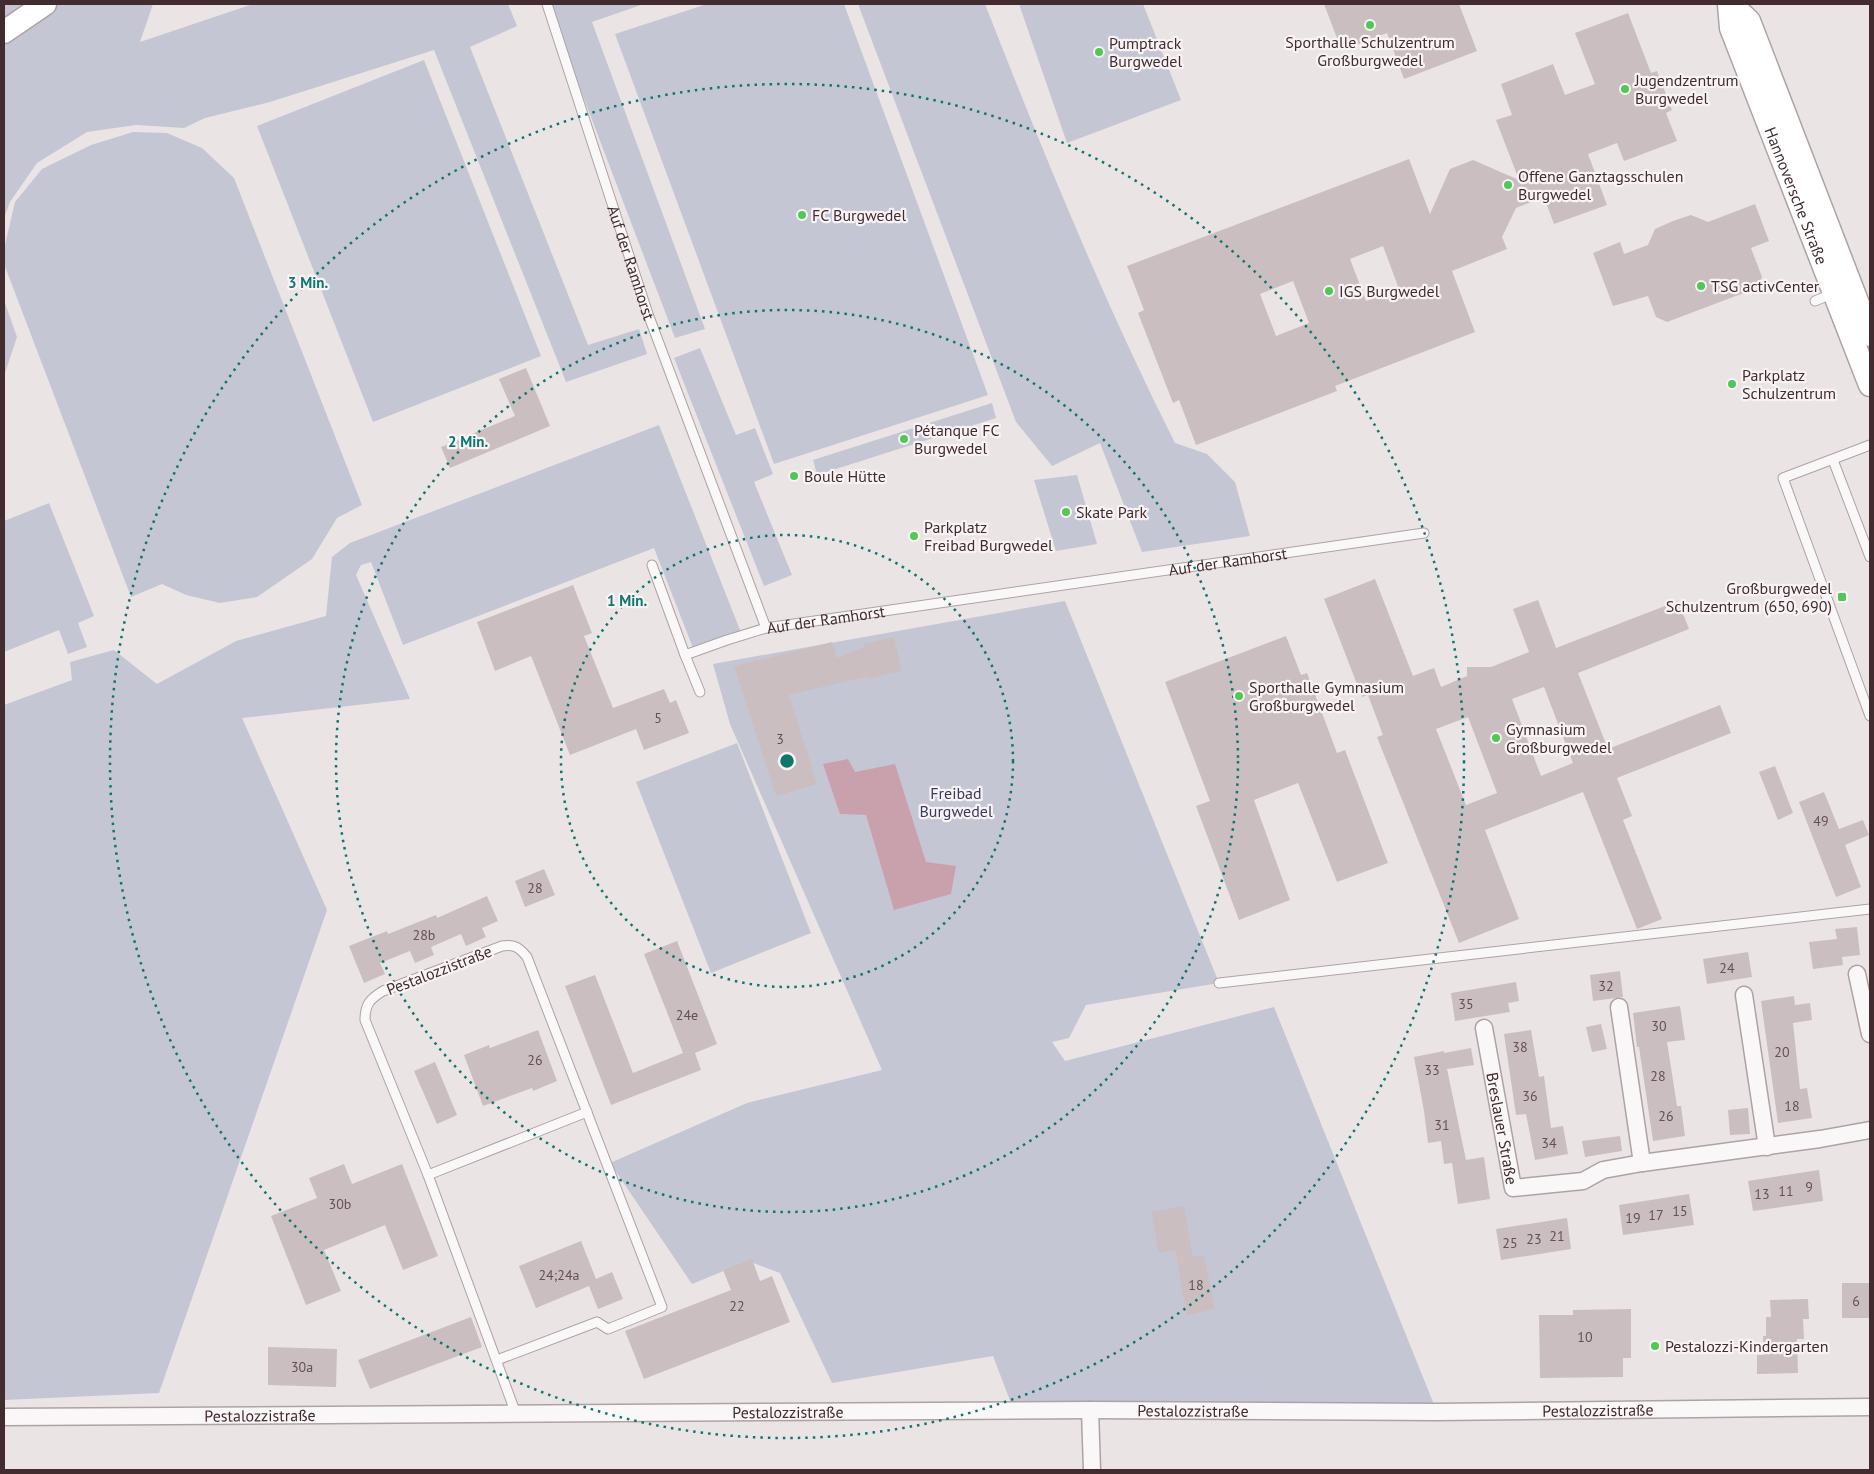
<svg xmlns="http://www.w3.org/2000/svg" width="1874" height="1474" font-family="'PT Sans',sans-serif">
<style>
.green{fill:#c5c6d4}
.water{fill:#c9a1ad}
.building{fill:#cbbec0;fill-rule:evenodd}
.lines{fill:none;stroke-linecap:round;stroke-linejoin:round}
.lane-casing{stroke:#afa2a4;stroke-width:11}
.street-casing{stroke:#afa2a4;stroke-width:19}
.secondary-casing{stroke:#afa2a4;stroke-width:25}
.lane{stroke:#f9f7f7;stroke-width:9}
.street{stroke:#f9f7f7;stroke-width:16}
.secondary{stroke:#fff;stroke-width:22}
.ring{fill:none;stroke:#0f766e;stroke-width:2.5;stroke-dasharray:2.5 5}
.poi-dot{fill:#51c856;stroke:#f8f4f5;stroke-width:2}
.labels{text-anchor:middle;stroke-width:4.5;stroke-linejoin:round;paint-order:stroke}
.number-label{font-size:14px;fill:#655054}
.poi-label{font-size:16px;fill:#432c30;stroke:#f8f4f5;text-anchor:start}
.street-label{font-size:16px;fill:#432c30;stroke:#f8f4f5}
.park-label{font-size:16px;fill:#3a3a5e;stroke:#f8f4f5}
.centre{fill:#0f766e;stroke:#f8f4f5;stroke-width:2.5}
.ring-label{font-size:15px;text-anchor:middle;font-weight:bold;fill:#0f766e;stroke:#f8f4f5;stroke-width:4.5;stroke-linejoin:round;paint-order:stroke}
</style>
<rect width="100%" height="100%" fill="#ebe4e5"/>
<g class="green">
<path d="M 4,4 L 153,4 L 140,42 L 253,4 L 508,4 L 517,26 L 470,47 L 588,345 L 639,329 L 647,354 L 566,382 L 434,50 L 270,102 L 205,118 L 184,128 L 136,125 L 87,132 L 37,163 L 10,202 L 4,218 Z"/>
<path d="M 548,4 L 644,4 L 592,22 L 705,329 L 675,338 Z"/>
<path d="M 707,4 L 844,4 L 988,395 L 774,464 L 615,34 Z"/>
<path d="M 858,4 L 985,4 C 1043,152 1103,300 1175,443 L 1207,454 L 1235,482 L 1250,536 L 1142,552 L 1100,443 L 1052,466 L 1016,422 Z"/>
<path d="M 1019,4 L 1143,4 L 1181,100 L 1067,143 Z"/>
<path d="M 424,60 L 541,356 L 373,422 L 257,126 Z"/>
<path d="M 133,132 L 167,133 L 202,148 L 234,178 L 362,505 L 337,518 L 312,559 L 257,597 L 220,603 L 186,595 L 162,584 L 131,597 L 4,264 L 4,249 L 15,202 L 42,169 L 91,145 Z"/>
<path d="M 4,300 L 17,337 L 4,376 Z"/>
<path d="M 700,348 L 736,435 L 755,428 L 773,474 L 754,482 L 792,575 L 764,586 L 674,358 Z"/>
<path d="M 992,403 L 996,418 L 817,475 L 813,460 Z"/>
<path d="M 659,425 L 742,635 L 693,648 L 654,548 L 403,645 L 371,562 L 361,565 L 356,575 L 410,699 L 242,718 L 327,910 L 159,1393 L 4,1400 L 4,705 L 72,680 L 70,662 L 114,650 L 157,684 L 236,641 L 326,616 L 332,557 L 350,543 Z"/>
<path d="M 1077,475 L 1097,544 L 1056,551 L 1034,480 Z"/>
<path d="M 49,503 L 94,616 L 78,623 L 87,647 L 68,654 L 59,630 L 4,652 L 4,521 Z"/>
<path d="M 1065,601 L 1219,983 L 1086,1005 L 1069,1038 L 1052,1042 L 1065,1061 L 1274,1007 L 1437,1412 L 1014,1411 L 993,1356 L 832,1383 L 780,1273 L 748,1261 L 692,1284 L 610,1163 L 747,1103 L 882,1070 L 730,724 L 713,664 Z"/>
<path d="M 737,743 L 811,933 L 711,973 L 636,782 Z"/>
</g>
<path class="water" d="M 848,759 L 855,772 L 895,764 L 926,862 L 956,866 L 951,894 L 894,910 L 866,815 L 840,814 L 823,764 Z"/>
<g class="building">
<path d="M 1324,4 L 1459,4 L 1477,51 L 1404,79 L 1387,33 L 1351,47 L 1346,34 L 1337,38 Z"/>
<path d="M 1628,13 L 1651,73 L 1657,71 L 1672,110 L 1666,113 L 1677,141 L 1624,161 L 1617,143 L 1588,154 L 1607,205 L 1554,224 L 1544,197 L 1516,208 L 1502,237 L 1507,249 L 1452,271 L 1475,332 L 1335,386 L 1337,391 L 1196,445 L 1179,400 L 1173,403 L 1138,313 L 1144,310 L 1127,266 L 1409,159 L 1430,214 L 1450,169 L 1473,160 L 1519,180 L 1496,120 L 1512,115 L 1501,84 L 1553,64 L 1565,95 L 1595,84 L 1575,33 ZM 1383,246 L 1399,289 L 1366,301 L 1350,259 ZM 1293,281 L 1309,323 L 1276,336 L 1260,294 Z"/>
<path d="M 1755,204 L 1769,241 L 1751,248 L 1762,277 L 1757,288 L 1667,322 L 1656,317 L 1648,296 L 1613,306 L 1593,253 L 1620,242 L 1624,254 L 1648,245 L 1655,229 L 1673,221 L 1691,215 L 1708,222 Z"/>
<path d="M 526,368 L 550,426 L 450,468 L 441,447 L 515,416 L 499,379 Z"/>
<path d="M 1375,579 L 1413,676 L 1434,668 L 1441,687 L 1467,676 L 1467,667 L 1491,667 L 1529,652 L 1513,609 L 1538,600 L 1556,648 L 1678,601 L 1689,629 L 1578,673 L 1608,749 L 1720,705 L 1731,733 L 1617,778 L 1632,816 L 1623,820 L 1662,919 L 1637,929 L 1583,792 L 1485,830 L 1519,919 L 1459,943 L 1377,737 L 1383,735 L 1368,695 L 1362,697 L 1324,599 ZM 1544,687 L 1573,763 L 1541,776 L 1512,699 ZM 1468,717 L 1497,793 L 1466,805 L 1436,729 Z"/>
<path d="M 573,585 L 592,633 L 584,636 L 613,708 L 664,689 L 670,703 L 676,700 L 689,733 L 644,750 L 636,729 L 570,755 L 531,656 L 495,671 L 477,622 Z"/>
<path d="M 1286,636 L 1301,675 L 1307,673 L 1337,753 L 1345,750 L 1388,863 L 1337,882 L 1298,783 L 1254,800 L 1290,900 L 1239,920 L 1196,806 L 1210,801 L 1165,682 Z"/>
<path d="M 894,637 L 902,671 L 868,679 L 869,676 L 789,695 L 817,784 L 776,796 L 734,666 L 832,642 L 836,658 L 864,647 L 863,644 Z"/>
<path d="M 1775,766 L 1793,813 L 1778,820 L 1759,772 Z"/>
<path d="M 1824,792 L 1839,829 L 1863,820 L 1869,835 L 1845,845 L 1861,887 L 1836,897 L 1799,802 Z"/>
<path d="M 544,869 L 555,895 L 525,907 L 515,881 Z"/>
<path d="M 487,896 L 498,921 L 482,928 L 486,937 L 466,946 L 461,934 L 431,947 L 434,955 L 415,963 L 410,951 L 380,963 L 385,974 L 364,983 L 349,946 L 387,931 L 388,934 L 436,915 L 437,918 Z"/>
<path d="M 1857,927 L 1860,955 L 1842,957 L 1843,965 L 1813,969 L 1809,942 L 1837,939 L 1835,929 Z"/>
<path d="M 677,941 L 717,1044 L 695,1053 L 701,1070 L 611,1105 L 565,986 L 595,975 L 633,1073 L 683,1053 L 644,954 Z"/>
<path d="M 1748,952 L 1752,977 L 1707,984 L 1703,959 Z"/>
<path d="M 1620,971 L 1623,997 L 1593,1001 L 1590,975 Z"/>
<path d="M 1516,982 L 1519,1001 L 1508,1003 L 1510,1012 L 1455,1021 L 1451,993 Z"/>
<path d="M 1794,996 L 1795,1005 L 1810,1003 L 1812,1020 L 1793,1023 L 1800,1089 L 1807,1088 L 1812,1118 L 1778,1123 L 1761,1001 Z"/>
<path d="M 1680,1006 L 1685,1040 L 1667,1042 L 1677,1106 L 1681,1106 L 1685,1136 L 1653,1141 L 1639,1047 L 1637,1047 L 1633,1013 Z"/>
<path d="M 1601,1024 L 1607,1049 L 1592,1052 L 1586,1027 Z"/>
<path d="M 538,1030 L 557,1081 L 533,1091 L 532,1088 L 483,1106 L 464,1055 L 489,1045 L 490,1048 Z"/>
<path d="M 1531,1030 L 1539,1077 L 1544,1076 L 1551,1128 L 1563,1126 L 1568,1154 L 1535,1160 L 1526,1114 L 1516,1115 L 1504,1034 Z"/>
<path d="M 1471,1048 L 1474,1065 L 1447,1069 L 1466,1160 L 1484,1157 L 1490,1199 L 1458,1204 L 1452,1163 L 1444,1164 L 1441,1141 L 1428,1143 L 1424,1111 L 1414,1057 L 1444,1051 L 1444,1053 Z"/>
<path d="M 435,1062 L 457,1115 L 437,1124 L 414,1071 Z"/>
<path d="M 1748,1108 L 1750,1134 L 1730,1135 L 1728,1110 Z"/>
<path d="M 1620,1136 L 1622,1151 L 1585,1157 L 1582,1141 Z"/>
<path d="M 344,1164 L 352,1184 L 402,1164 L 438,1256 L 403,1270 L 385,1225 L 324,1250 L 341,1291 L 306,1305 L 271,1216 L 317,1198 L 309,1178 Z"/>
<path d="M 1819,1170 L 1823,1201 L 1753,1211 L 1748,1181 Z"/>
<path d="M 1689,1194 L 1694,1225 L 1623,1235 L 1619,1205 Z"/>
<path d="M 1184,1206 L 1193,1257 L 1204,1255 L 1215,1309 L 1187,1315 L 1175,1250 L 1159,1253 L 1151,1212 Z"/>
<path d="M 1567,1218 L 1571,1249 L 1501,1260 L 1496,1229 Z"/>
<path d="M 581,1241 L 596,1279 L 612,1272 L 623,1299 L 598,1309 L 589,1286 L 536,1308 L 519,1266 Z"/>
<path d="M 752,1259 L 760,1281 L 772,1276 L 790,1322 L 644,1379 L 625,1331 L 731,1290 L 723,1270 Z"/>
<rect x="1842" y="1283" width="28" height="35"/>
<path d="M 1808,1299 L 1809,1319 L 1803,1319 L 1804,1339 L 1797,1339 L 1798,1373 L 1757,1374 L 1757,1355 L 1764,1355 L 1763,1336 L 1766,1336 L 1766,1317 L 1771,1317 L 1770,1300 Z"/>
<path d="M 1631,1309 L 1631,1358 L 1623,1358 L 1623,1377 L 1540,1378 L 1539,1315 L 1573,1315 L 1573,1310 Z"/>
<path d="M 471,1317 L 482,1347 L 370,1389 L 358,1360 Z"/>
<path d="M 268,1347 L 337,1349 L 336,1387 L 268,1385 Z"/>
</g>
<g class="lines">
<defs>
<g id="lane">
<path id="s1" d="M 547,4 L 648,314 L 766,628 L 1424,533"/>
<path d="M 1815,301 L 1834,293"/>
<path d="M 1870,445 L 1783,478 L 1870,716"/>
<path d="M 1833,460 L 1870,557"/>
<path d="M 652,565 L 685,655 L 727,640 L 766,628"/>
<path d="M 685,655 L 700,692"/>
<path d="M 1219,983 L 1870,909"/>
<path d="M 428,1175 L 587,1112"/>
<path d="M 497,1360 L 597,1322 L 608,1329 L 662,1307 L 527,957 C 519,947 514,944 502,946 L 383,991 C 370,999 365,1004 365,1020 L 428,1175 L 516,1414"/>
</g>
<g id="street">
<path d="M 1857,974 L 1870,1034"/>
<path d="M 1744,995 L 1767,1147"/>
<path d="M 1619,1007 L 1642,1163"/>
<path id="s2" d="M 1484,1028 L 1513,1188 L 1583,1181 L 1603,1170 L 1642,1163 L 1820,1139 L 1870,1130"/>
<path d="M 1090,1410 L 1092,1470"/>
<path id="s3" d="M 4,1417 L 1090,1410 L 1437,1412 L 1870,1407"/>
</g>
<g id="secondary">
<path id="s4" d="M 1729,4 L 1731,28 L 1870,385"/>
<path d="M 1731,4 L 1749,21 L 1870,335"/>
<path d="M 4,32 L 45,4"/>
</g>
</defs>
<use href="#lane" class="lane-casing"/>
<use href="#street" class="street-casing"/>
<use href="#secondary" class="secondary-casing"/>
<use href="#lane" class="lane"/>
<use href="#street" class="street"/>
<use href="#secondary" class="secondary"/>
</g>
<g class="ring">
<circle cx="787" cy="761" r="226"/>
<circle cx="787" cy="761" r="451"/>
<circle cx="787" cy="761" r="677"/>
</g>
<g class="poi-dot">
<circle cx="1370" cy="25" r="5"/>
<circle cx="1099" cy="52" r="5"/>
<circle cx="1625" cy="89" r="5"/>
<circle cx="1508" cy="185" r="5"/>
<circle cx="802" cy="215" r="5"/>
<circle cx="1701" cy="286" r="5"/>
<circle cx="1329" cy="291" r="5"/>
<circle cx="1732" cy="384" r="5"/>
<circle cx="904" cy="439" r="5"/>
<circle cx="794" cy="476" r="5"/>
<circle cx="1066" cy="512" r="5"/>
<circle cx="914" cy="536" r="5"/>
<rect x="1837" y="592" width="10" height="10" rx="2.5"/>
<circle cx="1239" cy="696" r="5"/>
<circle cx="1496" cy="738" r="5"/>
<circle cx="1655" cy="1346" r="5"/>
</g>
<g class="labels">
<g class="number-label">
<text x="658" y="723">5</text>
<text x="780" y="744">3</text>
<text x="1821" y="826">49</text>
<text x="535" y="893">28</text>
<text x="424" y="940">28b</text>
<text x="1727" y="973">24</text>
<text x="1606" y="991">32</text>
<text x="1466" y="1009">35</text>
<text x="687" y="1020">24e</text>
<text x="1659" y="1031">30</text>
<text x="1520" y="1052">38</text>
<text x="1782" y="1057">20</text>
<text x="535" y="1065">26</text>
<text x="1432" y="1075">33</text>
<text x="1658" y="1081">28</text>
<text x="1530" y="1101">36</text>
<text x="1792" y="1111">18</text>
<text x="1666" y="1121">26</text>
<text x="1442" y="1130">31</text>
<text x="1549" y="1148">34</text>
<text x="1809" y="1192">9</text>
<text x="1786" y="1196">11</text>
<text x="1762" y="1199">13</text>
<text x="340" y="1209">30b</text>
<text x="1680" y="1216">15</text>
<text x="1656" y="1220">17</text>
<text x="1633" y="1223">19</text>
<text x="1557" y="1241">21</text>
<text x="1534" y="1244">23</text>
<text x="1510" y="1248">25</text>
<text x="559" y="1280">24;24a</text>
<text x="1196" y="1290">18</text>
<text x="1856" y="1306">6</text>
<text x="737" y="1311">22</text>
<text x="1585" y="1342">10</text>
<text x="302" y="1372">30a</text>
</g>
<g class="poi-label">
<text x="1370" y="48" text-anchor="middle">Sporthalle Schulzentrum<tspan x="1370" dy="18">Großburgwedel</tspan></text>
<text x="1109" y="49">Pumptrack<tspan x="1109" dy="18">Burgwedel</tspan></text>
<text x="1635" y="86">Jugendzentrum<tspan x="1635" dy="18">Burgwedel</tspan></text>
<text x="1518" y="182">Offene Ganztagsschulen<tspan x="1518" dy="18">Burgwedel</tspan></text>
<text x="812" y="221">FC Burgwedel</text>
<text x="1711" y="292">TSG activCenter</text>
<text x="1339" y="297">IGS Burgwedel</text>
<text x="1742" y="381">Parkplatz<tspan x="1742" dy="18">Schulzentrum</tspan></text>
<text x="914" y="436">Pétanque FC<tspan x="914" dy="18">Burgwedel</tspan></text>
<text x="804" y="482">Boule Hütte</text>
<text x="1076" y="518">Skate Park</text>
<text x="924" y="533">Parkplatz<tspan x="924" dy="18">Freibad Burgwedel</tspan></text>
<text x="1832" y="594" text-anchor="end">Großburgwedel<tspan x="1832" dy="18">Schulzentrum (650, 690)</tspan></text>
<text x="1249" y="693">Sporthalle Gymnasium<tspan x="1249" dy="18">Großburgwedel</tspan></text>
<text x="1506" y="735">Gymnasium<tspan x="1506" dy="18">Großburgwedel</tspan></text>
<text x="1665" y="1352">Pestalozzi-Kindergarten</text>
</g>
<g class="street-label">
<text dy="6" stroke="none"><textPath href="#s4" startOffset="204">Hannoversche Straße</textPath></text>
<text dy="6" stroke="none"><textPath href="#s1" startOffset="272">Auf der Ramhorst</textPath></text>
<text dy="6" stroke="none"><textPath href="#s1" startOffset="1128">Auf der Ramhorst</textPath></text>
<text dy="6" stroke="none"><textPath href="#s1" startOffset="722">Auf der Ramhorst</textPath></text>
<text transform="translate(439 970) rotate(-21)" y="6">Pestalozzistraße</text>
<text dy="6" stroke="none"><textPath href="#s2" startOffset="102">Breslauer Straße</textPath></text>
<text dy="6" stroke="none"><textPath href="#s3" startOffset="1594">Pestalozzistraße</textPath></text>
<text dy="6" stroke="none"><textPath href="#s3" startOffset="1189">Pestalozzistraße</textPath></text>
<text dy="6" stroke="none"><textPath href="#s3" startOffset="784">Pestalozzistraße</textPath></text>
<text dy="6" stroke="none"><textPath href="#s3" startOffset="256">Pestalozzistraße</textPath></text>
</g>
<g class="park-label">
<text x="956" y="799">Freibad<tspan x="956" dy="18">Burgwedel</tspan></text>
</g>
</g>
<circle cx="787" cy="761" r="8" class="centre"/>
<g class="ring-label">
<text x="308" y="288">3 Min.</text>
<text x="468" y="447">2 Min.</text>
<text x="627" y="606">1 Min.</text>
</g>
<rect width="1874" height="1474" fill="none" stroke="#432c30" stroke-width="10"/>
</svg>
